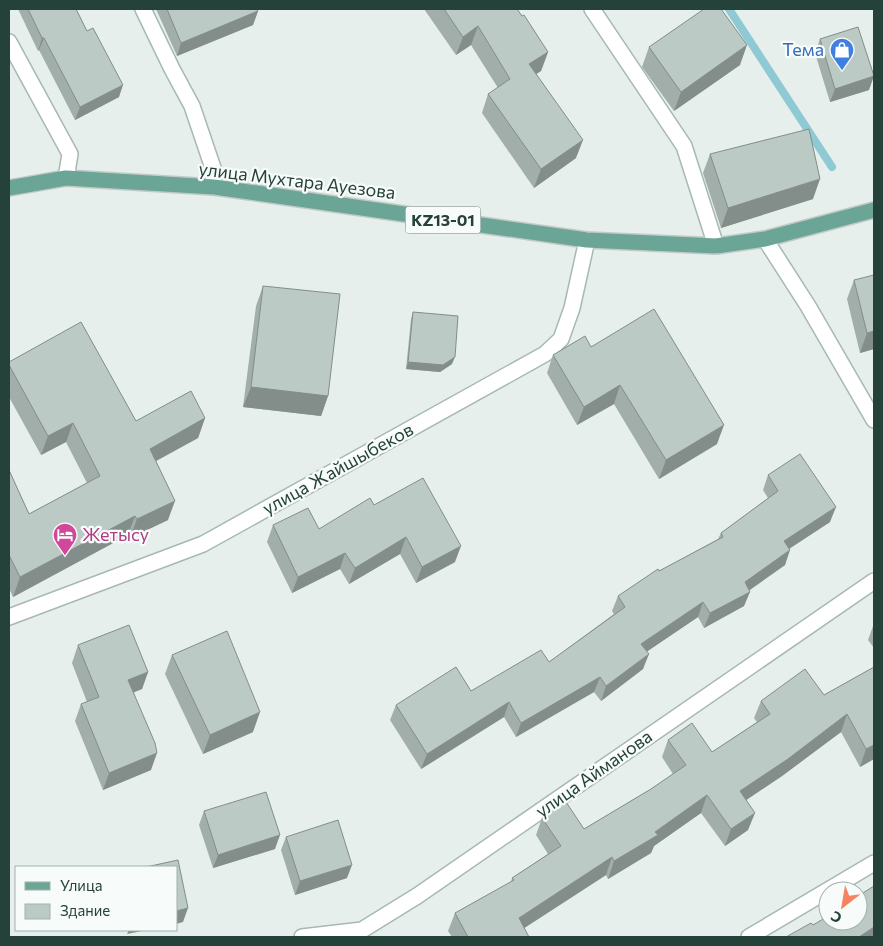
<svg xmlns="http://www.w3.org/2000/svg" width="883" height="946" font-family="Commissioner,sans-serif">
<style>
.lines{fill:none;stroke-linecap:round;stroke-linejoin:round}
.stream{stroke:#8ec9d4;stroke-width:8}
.street-casing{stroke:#a8b8b2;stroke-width:18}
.primary-casing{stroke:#c2cac8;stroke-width:18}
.street{stroke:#fff;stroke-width:15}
.primary{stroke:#6aa596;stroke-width:15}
.wall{fill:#a1aea9}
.shaded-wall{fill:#838d89}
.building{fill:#bbcac4;stroke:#838d89}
.labels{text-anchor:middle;stroke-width:4.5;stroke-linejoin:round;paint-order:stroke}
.shield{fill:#f7fbf9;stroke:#637a73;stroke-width:1}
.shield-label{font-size:16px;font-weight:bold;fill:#24423a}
.shop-label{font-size:18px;fill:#366cbe;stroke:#f7fbf9;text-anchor:end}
.street-label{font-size:18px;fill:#24423a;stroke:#f7fbf9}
.hotel-label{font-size:18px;fill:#b23c85;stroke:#f7fbf9;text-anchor:start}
</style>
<rect width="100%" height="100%" fill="#e6efeb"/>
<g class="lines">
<path class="stream" d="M 729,9 L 832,167"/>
<defs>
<g id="street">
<path d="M 143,9 L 172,69 L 192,106 L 213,168 L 214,187"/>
<path d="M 592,9 L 684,146 L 716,246"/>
<path d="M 9,42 L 70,154 L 66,178"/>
<path d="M 765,239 L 808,306 L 874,420"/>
<path d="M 9,617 L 203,544 L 545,354 L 561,339 L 572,308 L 587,240"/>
<path d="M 302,937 L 362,930 L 417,896 L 874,581"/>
<path d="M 749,937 L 874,863"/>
</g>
<path id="primary" d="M 9,188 L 66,178 L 214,187 L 587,240 L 716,246 L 765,239 L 874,210"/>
</defs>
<use href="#street" class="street-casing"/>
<use href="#primary" class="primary-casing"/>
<use href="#street" class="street"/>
<use href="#primary" class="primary"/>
</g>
<g class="wall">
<path d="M 18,9 L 76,9 L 119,97 L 75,120 L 39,50 L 38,51 Z"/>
<path d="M 156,9 L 257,9 L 258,11 L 253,25 L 177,56 Z"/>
<path d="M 424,9 L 517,9 L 548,52 L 541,71 L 536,74 L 576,158 L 534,188 L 482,113 L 488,94 L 498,88 L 471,45 L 456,55 Z"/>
<path d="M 820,39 L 869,90 L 830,102 L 815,53 Z"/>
<path d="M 649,47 L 740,65 L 674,111 L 642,67 Z"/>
<path d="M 710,154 L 813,199 L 721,228 L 703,173 Z"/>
<path d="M 854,280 L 874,349 L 860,353 L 847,299 Z"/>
<path d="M 263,286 L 328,396 L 321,416 L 243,407 L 256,306 Z"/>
<path d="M 413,312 L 452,364 L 440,372 L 406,369 L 411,319 Z"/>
<path d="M 591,347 L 717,444 L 659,479 L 614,404 L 577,425 L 547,373 L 553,355 Z"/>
<path d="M 9,362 L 136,421 L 205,418 L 198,438 L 156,461 L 168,520 L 130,538 L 128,535 L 13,597 L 9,588 L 9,470 L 29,514 L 87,483 L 66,442 L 41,455 L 9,397 Z"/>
<path d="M 768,475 L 830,522 L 789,549 L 785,565 L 749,590 L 744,606 L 704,628 L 698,617 L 647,651 L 643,669 L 601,701 L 594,692 L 516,737 L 504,717 L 421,769 L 390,720 L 396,705 L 471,691 L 549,662 L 614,614 L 612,611 L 618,596 L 659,571 L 718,539 L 721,533 L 768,498 L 763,490 Z"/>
<path d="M 374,505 L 455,562 L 416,583 L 400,554 L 349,584 L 340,569 L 292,593 L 267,542 L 273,525 L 319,529 Z"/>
<path d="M 873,626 L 874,626 L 874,648 L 868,640 Z"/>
<path d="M 78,645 L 148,672 L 142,689 L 134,692 L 151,770 L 103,790 L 75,721 L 81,704 L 87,702 L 72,663 Z"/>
<path d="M 172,655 L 253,732 L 203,754 L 165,674 Z"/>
<path d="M 874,667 L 874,759 L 860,767 L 841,732 L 782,776 L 746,800 L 748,830 L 725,846 L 701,813 L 654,846 L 651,853 L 608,879 L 606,875 L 524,928 L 529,937 L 452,937 L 448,931 L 455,913 L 511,882 L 512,878 L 548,854 L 536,835 L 542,818 L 584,829 L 651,789 L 673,774 L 662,757 L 668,740 L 712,752 L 757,722 L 754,718 L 761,701 L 824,695 Z"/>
<path d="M 204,811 L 275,849 L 213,868 L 199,825 Z"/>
<path d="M 286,837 L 347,878 L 295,895 L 281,850 Z"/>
</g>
<g class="shaded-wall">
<path d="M 258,11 L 253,25 L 177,56 L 181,43 Z"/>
<path d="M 478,26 L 471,45 L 456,55 L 463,37 Z"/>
<path d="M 42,38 L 44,38 L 39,50 L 38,51 Z"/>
<path d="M 747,45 L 740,65 L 674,111 L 681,92 Z"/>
<path d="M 548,52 L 541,71 L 522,83 L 529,64 Z"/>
<path d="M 874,76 L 869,90 L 830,102 L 835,89 Z"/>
<path d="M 123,85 L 119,97 L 75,120 L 80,107 Z"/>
<path d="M 583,140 L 576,158 L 534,188 L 541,169 Z"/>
<path d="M 820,179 L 813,199 L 721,228 L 728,208 Z"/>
<path d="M 874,331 L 874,349 L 860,353 L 867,333 Z"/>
<path d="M 455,357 L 452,364 L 440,372 L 406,369 L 408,362 Z"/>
<path d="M 620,385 L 614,404 L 577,425 L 584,407 Z"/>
<path d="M 251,387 L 328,396 L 321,416 L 243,407 Z"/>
<path d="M 205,418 L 198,438 L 143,468 L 150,449 Z"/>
<path d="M 73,423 L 66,442 L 41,455 L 48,436 Z"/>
<path d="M 724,425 L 717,444 L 659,479 L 666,460 Z"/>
<path d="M 175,501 L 168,520 L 130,538 L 137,519 Z"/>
<path d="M 836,507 L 830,522 L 778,556 L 784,541 Z"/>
<path d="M 135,516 L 128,535 L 13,597 L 20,577 Z"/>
<path d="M 406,537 L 400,554 L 349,584 L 355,568 Z"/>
<path d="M 461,546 L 455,562 L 416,583 L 422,567 Z"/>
<path d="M 790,550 L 785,565 L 740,597 L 750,592 L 744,606 L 704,628 L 710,613 L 745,582 Z"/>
<path d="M 345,553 L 340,569 L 292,593 L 298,577 Z"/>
<path d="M 703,602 L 698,617 L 636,659 L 641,644 Z"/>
<path d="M 649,654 L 643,669 L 601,701 L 606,686 Z"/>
<path d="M 148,672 L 142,689 L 122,697 L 128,680 Z"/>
<path d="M 600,677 L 594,692 L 516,737 L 521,723 Z"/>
<path d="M 509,702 L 504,717 L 421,769 L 427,754 Z"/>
<path d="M 260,712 L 253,732 L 203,754 L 210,735 Z"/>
<path d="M 847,714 L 841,732 L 782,776 L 733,809 L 740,791 Z"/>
<path d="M 874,745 L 874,759 L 860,767 L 866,749 Z"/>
<path d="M 157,753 L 151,770 L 103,790 L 109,773 Z"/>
<path d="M 707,795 L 701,813 L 654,846 L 651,853 L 608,879 L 614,861 Z"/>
<path d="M 755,813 L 748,830 L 725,846 L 731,829 Z"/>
<path d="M 280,835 L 275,849 L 213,868 L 218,855 Z"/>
<path d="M 612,857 L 606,875 L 512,936 L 519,918 Z"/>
<path d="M 352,865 L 347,878 L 295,895 L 300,881 Z"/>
<path d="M 188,908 L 183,922 L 176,924 L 176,911 Z"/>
<path d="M 874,927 L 874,937 L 859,937 Z"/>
<path d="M 129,930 L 147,930 L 127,934 Z"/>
</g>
<g class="building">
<path d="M 28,9 L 76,9 L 87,31 L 93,28 L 123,85 L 80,107 L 44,38 L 42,38 Z"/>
<path d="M 167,9 L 257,9 L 258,11 L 181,43 Z"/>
<path d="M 444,9 L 517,9 L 522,16 L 524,15 L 548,52 L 529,64 L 583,140 L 541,169 L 488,94 L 510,79 L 478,26 L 463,37 Z"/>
<path d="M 704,9 L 721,9 L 747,45 L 681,92 L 649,47 Z"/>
<path d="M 858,27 L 874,76 L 835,89 L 820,39 Z"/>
<path d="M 809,129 L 820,179 L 728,208 L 710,154 Z"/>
<path d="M 874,275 L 874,331 L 867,333 L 854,280 Z"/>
<path d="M 263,286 L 340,294 L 328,396 L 251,387 Z"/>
<path d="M 654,309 L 724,425 L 666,460 L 620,385 L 584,407 L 553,355 L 585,336 L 591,347 Z"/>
<path d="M 413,312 L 458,316 L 455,357 L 443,365 L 408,362 Z"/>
<path d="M 81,322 L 136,421 L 191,391 L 205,418 L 150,449 L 175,501 L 137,519 L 135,516 L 20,577 L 9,555 L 9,470 L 29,514 L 100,476 L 73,423 L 48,436 L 9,365 L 9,362 Z"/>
<path d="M 800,454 L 836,507 L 784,541 L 790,550 L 745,582 L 750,592 L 710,613 L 703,602 L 641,644 L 649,654 L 606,686 L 600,677 L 521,723 L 509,702 L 427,754 L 396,705 L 456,667 L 471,691 L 541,650 L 549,662 L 625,607 L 618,596 L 658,569 L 659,571 L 723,537 L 721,533 L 778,491 L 768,475 Z"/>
<path d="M 423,478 L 461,546 L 422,567 L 406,537 L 355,568 L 345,553 L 298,577 L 273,525 L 308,508 L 319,529 L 370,498 L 374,505 Z"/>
<path d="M 129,625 L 148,672 L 128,680 L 155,743 L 157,753 L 109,773 L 81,704 L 99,697 L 78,645 Z"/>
<path d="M 227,631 L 260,712 L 210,735 L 172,655 Z"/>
<path d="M 874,667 L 874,745 L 866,749 L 847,714 L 788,759 L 740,791 L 755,813 L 731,829 L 707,795 L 655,832 L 658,835 L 614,861 L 612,857 L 519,918 L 529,937 L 468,937 L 455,913 L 514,880 L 512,878 L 561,846 L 542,818 L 566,802 L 584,829 L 651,789 L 686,765 L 668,740 L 692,723 L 712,752 L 770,714 L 761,701 L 805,669 L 824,695 Z"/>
<path d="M 266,792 L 280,835 L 218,855 L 204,811 Z"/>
<path d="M 338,820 L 352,865 L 300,881 L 286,837 Z"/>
<path d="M 178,860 L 188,908 L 176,911 L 176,867 L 146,867 Z"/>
<path d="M 874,886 L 874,927 L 859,937 L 786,937 L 811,923 L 813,925 L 828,916 L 828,921 L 858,921 L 858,896 Z"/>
</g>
<defs>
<symbol id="shop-pin" viewBox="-11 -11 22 30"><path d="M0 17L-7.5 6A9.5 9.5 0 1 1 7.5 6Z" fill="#3f7fe0" stroke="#f7fbf9"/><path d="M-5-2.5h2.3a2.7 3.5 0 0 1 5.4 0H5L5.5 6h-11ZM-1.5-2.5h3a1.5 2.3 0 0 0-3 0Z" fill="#fff"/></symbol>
<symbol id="hotel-pin" viewBox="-11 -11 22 30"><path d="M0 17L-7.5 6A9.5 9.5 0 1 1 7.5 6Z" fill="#d1479c" stroke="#f7fbf9"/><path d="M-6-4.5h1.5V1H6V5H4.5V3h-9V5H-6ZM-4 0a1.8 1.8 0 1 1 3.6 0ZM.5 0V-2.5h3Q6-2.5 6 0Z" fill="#fff"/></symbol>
</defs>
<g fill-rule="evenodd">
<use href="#shop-pin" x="828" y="36" width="28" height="38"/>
<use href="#hotel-pin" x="51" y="521" width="28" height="38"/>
</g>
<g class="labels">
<rect class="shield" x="405.5" y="206.5" width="75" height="27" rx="4"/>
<g class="shield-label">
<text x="443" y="226">KZ13-01</text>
</g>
<g class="shop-label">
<text x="824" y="56">Тема</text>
</g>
<g class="street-label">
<text transform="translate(297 181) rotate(7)" y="6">улица Мухтара Ауезова</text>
<text transform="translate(338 469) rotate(-29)" y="6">улица Жайшыбеков</text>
<text transform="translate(594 774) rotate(-35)" y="6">улица Айманова</text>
</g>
<g class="hotel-label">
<text x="82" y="541">Жетысу</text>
</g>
</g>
<rect width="883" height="946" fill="none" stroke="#24423a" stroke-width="20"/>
<rect x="15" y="866" width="162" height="65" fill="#f7fbf9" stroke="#a3b1ad"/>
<rect x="25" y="882" width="25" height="8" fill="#6aa596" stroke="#a3b1ad"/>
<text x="60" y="891" font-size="15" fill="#24423a">Улица</text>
<rect x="25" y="904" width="25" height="15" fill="#bbcac4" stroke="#a3b1ad"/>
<text x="60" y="916" font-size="15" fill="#24423a">Здание</text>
<g transform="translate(843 906) rotate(211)"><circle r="24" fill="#f7fbf9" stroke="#a3b1ad"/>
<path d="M0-4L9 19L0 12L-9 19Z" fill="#f4845f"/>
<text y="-8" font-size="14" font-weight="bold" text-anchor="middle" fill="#24423a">С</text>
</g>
</svg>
